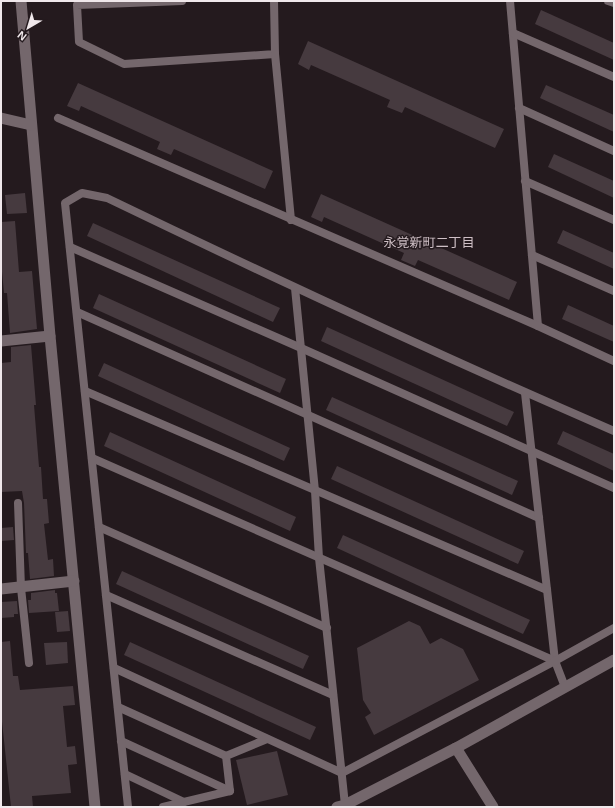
<svg xmlns="http://www.w3.org/2000/svg" width="615" height="808" font-family="Helvetica,'Noto Sans JP',sans-serif">
<style>
.building{fill:#463a3f}
.lines{fill:none;stroke-linecap:round;stroke-linejoin:round}
.service{stroke:#74676c;stroke-width:8}
.minor{stroke:#74676c;stroke-width:11}
.tertiary{stroke:#74676c;stroke-width:11}
.labels{text-anchor:middle;stroke-width:3;stroke-linejoin:round;paint-order:stroke}
.neighbourhood-label{font-size:13px;fill:#cebfc5;stroke:#241a1e}
</style>
<rect width="100%" height="100%" fill="#241a1e"/>
<g class="building">
<path d="M 541,10 L 614,43 L 614,60 L 535,24 Z"/>
<path d="M 308,41 L 504,129 L 495,148 L 405,107 L 402,113 L 387,107 L 390,100 L 311,65 L 309,70 L 298,64 Z"/>
<path d="M 78,83 L 273,171 L 265,189 L 174,149 L 171,155 L 157,149 L 160,142 L 81,106 L 79,111 L 67,106 Z"/>
<path d="M 546,85 L 614,115 L 614,132 L 540,98 Z"/>
<path d="M 554,154 L 614,181 L 614,198 L 548,167 Z"/>
<path d="M 25,193 L 27,213 L 7,214 L 5,195 Z"/>
<path d="M 321,194 L 517,282 L 509,300 L 418,260 L 415,266 L 401,260 L 404,253 L 324,217 L 322,222 L 311,217 Z"/>
<path d="M 15,221 L 19,272 L 32,271 L 37,329 L 10,333 L 7,293 L 4,293 L 1,261 L 1,222 Z"/>
<path d="M 93,223 L 280,308 L 273,322 L 87,236 Z"/>
<path d="M 563,230 L 614,253 L 614,269 L 557,243 Z"/>
<path d="M 99,294 L 286,379 L 280,393 L 93,308 Z"/>
<path d="M 568,305 L 614,326 L 614,342 L 562,319 Z"/>
<path d="M 327,327 L 514,412 L 507,426 L 321,341 Z"/>
<path d="M 31,345 L 36,405 L 34,405 L 39,467 L 41,467 L 43,499 L 47,499 L 49,523 L 44,524 L 48,560 L 53,559 L 54,576 L 30,579 L 28,553 L 26,553 L 24,503 L 22,491 L 1,492 L 1,363 L 11,362 L 11,347 Z"/>
<path d="M 104,363 L 290,448 L 284,461 L 98,376 Z"/>
<path d="M 332,397 L 518,481 L 512,495 L 326,410 Z"/>
<path d="M 563,431 L 614,454 L 614,471 L 557,444 Z"/>
<path d="M 110,432 L 296,517 L 290,531 L 104,446 Z"/>
<path d="M 337,466 L 524,551 L 518,564 L 331,479 Z"/>
<path d="M 13,527 L 14,540 L 1,541 L 1,528 Z"/>
<path d="M 343,535 L 530,620 L 523,634 L 337,548 Z"/>
<path d="M 122,571 L 309,656 L 303,669 L 116,584 Z"/>
<path d="M 55,590 L 55,593 L 57,593 L 59,611 L 29,613 L 28,600 L 31,600 L 31,593 Z"/>
<path d="M 17,601 L 18,614 L 14,614 L 14,617 L 1,618 L 1,602 Z"/>
<path d="M 68,611 L 70,631 L 57,632 L 55,612 Z"/>
<path d="M 409,621 L 420,626 L 430,644 L 441,638 L 463,649 L 479,680 L 374,735 L 365,717 L 371,713 L 363,700 L 357,648 Z"/>
<path d="M 10,641 L 13,676 L 18,676 L 20,690 L 73,686 L 75,705 L 63,706 L 67,747 L 75,746 L 77,764 L 68,765 L 71,793 L 32,796 L 33,807 L 11,807 L 1,712 L 1,642 Z"/>
<path d="M 67,642 L 68,663 L 46,665 L 44,643 Z"/>
<path d="M 130,642 L 316,727 L 310,740 L 124,655 Z"/>
<path d="M 277,751 L 288,795 L 247,805 L 236,760 Z"/>
</g>
<g class="lines">
<g class="service">
<path d="M 182,1 L 77,5 L 79,42 L 124,64 L 275,54 L 274,1"/>
<path d="M 510,1 L 538,326"/>
<path d="M 608,1 L 614,3"/>
<path d="M 513,33 L 614,77"/>
<path d="M 275,54 L 291,220"/>
<path d="M 519,108 L 614,151"/>
<path d="M 58,118 L 538,326 L 614,361"/>
<path d="M 525,181 L 614,220"/>
<path d="M 70,247 L 301,348 L 614,488"/>
<path d="M 532,255 L 614,291"/>
<path d="M 295,288 L 315,491 L 319,558 L 345,805"/>
<path d="M 77,312 L 539,518"/>
<path d="M 85,391 L 547,590"/>
<path d="M 525,393 L 555,661 L 565,687"/>
<path d="M 92,458 L 555,661"/>
<path d="M 18,503 L 21,588 L 29,663"/>
<path d="M 99,527 L 327,628"/>
<path d="M 106,595 L 333,695"/>
<path d="M 114,668 L 342,773 L 555,661 L 614,628"/>
<path d="M 118,707 L 226,756"/>
<path d="M 121,741 L 230,791"/>
<path d="M 125,774 L 184,802"/>
<path d="M 128,807 L 65,203 L 82,193 L 107,198 C 275,279 443,357 614,431"/>
<path d="M 163,807 L 230,791 L 226,756 L 267,739"/>
</g>
<g class="minor">
<path d="M 21,1 L 50,336 L 95,807"/>
<path d="M 1,118 L 31,125"/>
<path d="M 1,341 L 50,336"/>
<path d="M 1,589 L 74,581"/>
<path d="M 456,748 L 493,807"/>
</g>
<path class="tertiary" d="M 337,807 L 345,805 L 456,748 L 614,660"/>
</g>
<g class="labels">
<g class="neighbourhood-label">
<text x="429" y="247">永覚新町二丁目</text>
</g>
</g>
<rect width="615" height="808" fill="none" stroke="#f0e8eb" stroke-width="4"/>
<g transform="translate(28 28) rotate(218)" stroke="#241a1e" stroke-width="3" paint-order="stroke">
<path d="M0-3L7 15L0 10L-7 15Z" fill="#f0e8eb"/>
<text y="-6" font-size="11" font-weight="bold" text-anchor="middle" fill="#f0e8eb">N</text>
</g>
</svg>
